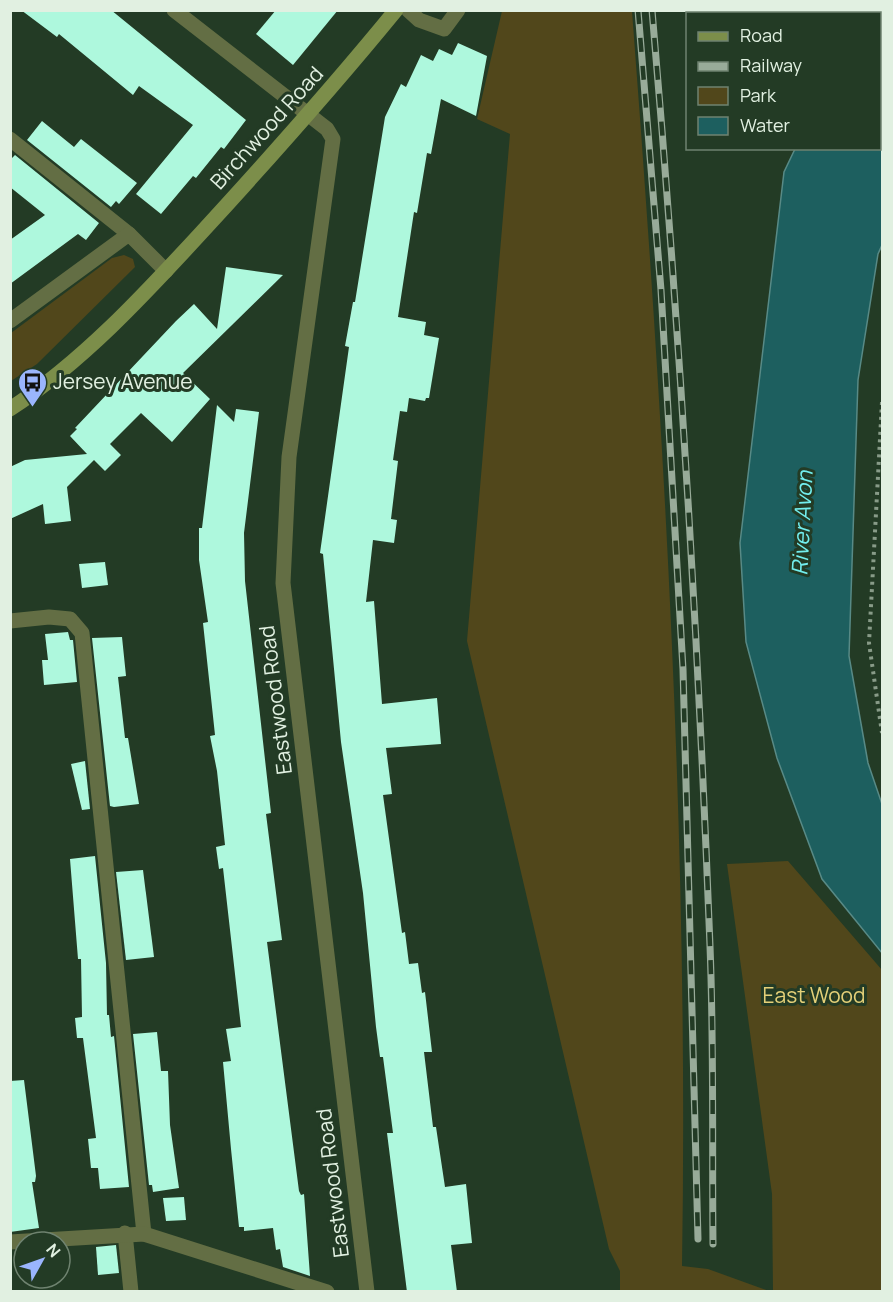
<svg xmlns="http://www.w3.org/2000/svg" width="893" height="1302" font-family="Manrope,sans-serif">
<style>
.green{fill:#51471b}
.water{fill:#1d5f5f;stroke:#588a86;stroke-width:1.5}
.building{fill:#aef8dd}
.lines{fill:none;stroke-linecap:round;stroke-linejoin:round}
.path{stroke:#889b88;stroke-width:4;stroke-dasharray:3 4.5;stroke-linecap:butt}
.lane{stroke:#636e44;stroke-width:15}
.street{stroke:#636e44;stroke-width:15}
.secondary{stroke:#7c8e4a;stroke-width:15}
.rail-casing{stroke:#98ab99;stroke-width:7}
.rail{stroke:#233b25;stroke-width:4.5;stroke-dasharray:14;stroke-linecap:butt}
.labels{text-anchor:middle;stroke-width:6;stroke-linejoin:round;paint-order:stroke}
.street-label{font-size:21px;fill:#e1f0e1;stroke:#233b25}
.poi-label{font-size:21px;fill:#e1f0e1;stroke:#233b25;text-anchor:start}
.park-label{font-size:21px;fill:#e4d078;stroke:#233b25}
.water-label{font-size:22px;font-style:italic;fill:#72eeee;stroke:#233b25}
</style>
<rect width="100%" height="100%" fill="#233b25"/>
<g class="green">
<path d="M 502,11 L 632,11 C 664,428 689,847 682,1266 L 708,1269 L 769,1291 L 620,1291 L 620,1271 L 609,1249 L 467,641 L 510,134 L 477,119 Z"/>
<path d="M 124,255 L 133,259 L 135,267 L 37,364 L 11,381 L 11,333 L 112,258 Z"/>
<path d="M 788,861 L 882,970 L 882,1291 L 773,1291 L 772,1194 L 727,864 Z"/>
</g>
<path class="water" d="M 882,44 L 882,245 L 878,254 L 858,380 L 849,656 L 868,763 L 882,804 L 882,953 L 822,879 L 777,758 L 746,642 L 740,543 L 784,172 L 795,149 L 880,148 L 880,47 Z"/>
<g class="building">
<path d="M 21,10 L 111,10 L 246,120 L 224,149 L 221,147 L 196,178 L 193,176 L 161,214 L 136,194 L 193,125 L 139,86 L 133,95 L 59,34 L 57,37 Z"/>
<path d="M 276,10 L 338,10 L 293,65 L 256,34 Z"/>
<path d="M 458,43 L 487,56 L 476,116 L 441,99 L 431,154 L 427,153 L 417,213 L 414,212 L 398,317 L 426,322 L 424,335 L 439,338 L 429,398 L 426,398 L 425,401 L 409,398 L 407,412 L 400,411 L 393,460 L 398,461 L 391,519 L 397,520 L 394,543 L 373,540 L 366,602 L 374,601 L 382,704 L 437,698 L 441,744 L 386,748 L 392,794 L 383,795 L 402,933 L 405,932 L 409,964 L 418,963 L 422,993 L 425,992 L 432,1052 L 424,1052 L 433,1127 L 436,1127 L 445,1187 L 466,1184 L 472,1243 L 451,1245 L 457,1292 L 407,1292 L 387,1133 L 393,1133 L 383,1057 L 380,1057 L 376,1027 L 363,893 L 341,742 L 323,554 L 320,553 L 349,347 L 345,346 L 353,302 L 355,302 L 385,117 L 401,84 L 406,87 L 421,55 L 433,61 L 439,49 L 452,55 Z"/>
<path d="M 42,121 L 74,147 L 81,139 L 137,183 L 119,204 L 116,201 L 111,207 L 27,140 Z"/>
<path d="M 15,155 L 99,223 L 86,240 L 78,234 L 10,284 L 10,240 L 45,215 L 10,187 L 10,160 Z"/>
<path d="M 226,267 L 283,275 L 183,373 L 210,399 L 172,442 L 141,413 L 110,444 L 121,455 L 105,471 L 94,460 L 67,487 L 71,521 L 45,524 L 43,504 L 10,519 L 10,467 L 25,460 L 87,454 L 70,436 L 77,429 L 75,428 L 176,321 L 194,304 L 217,329 Z"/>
<path d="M 217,405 L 234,422 L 236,409 L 259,412 L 244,533 L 245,581 L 271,813 L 266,814 L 282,940 L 267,942 L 299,1191 L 301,1195 L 304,1194 L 310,1276 L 283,1267 L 280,1249 L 276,1250 L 273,1228 L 244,1231 L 244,1227 L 239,1227 L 231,1149 L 223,1062 L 231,1061 L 226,1029 L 241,1027 L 223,868 L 219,869 L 216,847 L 225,845 L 217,771 L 210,736 L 215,735 L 203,623 L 208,622 L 199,560 L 199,528 L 202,528 Z"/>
<path d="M 105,562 L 108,585 L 82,588 L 79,564 Z"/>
<path d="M 68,632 L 70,640 L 73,640 L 77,682 L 44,685 L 42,660 L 48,660 L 45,634 Z"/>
<path d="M 122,637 L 126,676 L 118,677 L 125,738 L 128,738 L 139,804 L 114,807 L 110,806 L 92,638 Z"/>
<path d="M 85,761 L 90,809 L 82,810 L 71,764 Z"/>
<path d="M 95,856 L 106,963 L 107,1015 L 109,1015 L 111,1037 L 114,1036 L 129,1187 L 100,1189 L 98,1168 L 91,1168 L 88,1139 L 96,1138 L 83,1038 L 77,1038 L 75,1018 L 82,1017 L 81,959 L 78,959 L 70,859 Z"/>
<path d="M 143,870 L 154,957 L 126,960 L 116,872 Z"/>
<path d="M 157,1032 L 161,1071 L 168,1071 L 170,1125 L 179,1188 L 153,1192 L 152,1185 L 149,1185 L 133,1034 Z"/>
<path d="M 24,1080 L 36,1176 L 35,1182 L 32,1182 L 39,1228 L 10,1232 L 10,1081 Z"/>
<path d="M 184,1197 L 186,1220 L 166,1221 L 163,1198 Z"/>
<path d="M 116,1245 L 119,1273 L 98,1275 L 96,1247 Z"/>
</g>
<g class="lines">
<path class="path" d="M 882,402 L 869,643 L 882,733"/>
<g class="lane">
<path d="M 408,10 L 419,20 L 444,29 L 458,10"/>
<path d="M 10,139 L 129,234"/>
<path d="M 10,621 L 49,617 L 70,619 L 82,633 L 144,1234"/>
<path d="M 125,1233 L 131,1292"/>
<path d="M 10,1242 L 144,1234 L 327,1292"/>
</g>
<g class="street">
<path d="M 174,10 L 327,129 L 333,139 L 289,457 L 283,583 L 367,1292"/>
<path d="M 10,321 L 129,234 L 166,271"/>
</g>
<path class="secondary" d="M 10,409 C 82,362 143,296 201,233 C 268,160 333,87 396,10"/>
<defs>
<g id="rail">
<path d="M 638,10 L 661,290 L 683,669 L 698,1239"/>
<path d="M 652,10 C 679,322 698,634 710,946 C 714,1046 712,1145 713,1244"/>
</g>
</defs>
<use href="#rail" class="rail-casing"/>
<use href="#rail" class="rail"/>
</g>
<defs>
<symbol id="bus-pin" viewBox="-11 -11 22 30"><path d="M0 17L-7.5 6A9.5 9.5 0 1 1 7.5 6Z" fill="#9ab5fd" stroke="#233b25"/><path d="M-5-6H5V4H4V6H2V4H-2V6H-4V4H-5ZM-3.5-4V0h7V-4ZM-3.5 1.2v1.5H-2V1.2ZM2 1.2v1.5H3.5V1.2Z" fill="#111"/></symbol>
</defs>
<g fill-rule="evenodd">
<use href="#bus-pin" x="16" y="366" width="33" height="45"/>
</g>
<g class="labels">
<g class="street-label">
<text transform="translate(267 128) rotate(-48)" y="7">Birchwood Road</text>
<text transform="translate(276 700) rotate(-97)" y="7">Eastwood Road</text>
<text transform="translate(333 1183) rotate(-97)" y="7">Eastwood Road</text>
</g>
<g class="poi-label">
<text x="53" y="389">Jersey Avenue</text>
</g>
<g class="park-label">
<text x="814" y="1003">East Wood</text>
</g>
<g class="water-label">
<text transform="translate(802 523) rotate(-87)" y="8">River Avon</text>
</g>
</g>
<rect width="893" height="1302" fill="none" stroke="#e1f0e1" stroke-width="24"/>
<rect x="686" y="12" width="195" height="138" fill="#233b25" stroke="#6f8370" stroke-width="1.5"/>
<rect x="698" y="32" width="30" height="9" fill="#7c8e4a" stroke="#6f8370" stroke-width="1.5"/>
<text x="740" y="42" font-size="18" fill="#e1f0e1">Road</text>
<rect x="698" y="62" width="30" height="9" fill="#98ab99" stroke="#6f8370" stroke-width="1.5"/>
<text x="740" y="72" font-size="18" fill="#e1f0e1">Railway</text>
<rect x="698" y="87" width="30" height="18" fill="#51471b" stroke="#6f8370" stroke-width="1.5"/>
<text x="740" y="102" font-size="18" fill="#e1f0e1">Park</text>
<rect x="698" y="117" width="30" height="18" fill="#1d5f5f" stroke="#6f8370" stroke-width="1.5"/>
<text x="740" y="132" font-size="18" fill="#e1f0e1">Water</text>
<g transform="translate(42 1260) rotate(50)"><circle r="28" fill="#233b25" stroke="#6f8370" stroke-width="1.5"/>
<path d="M0-4.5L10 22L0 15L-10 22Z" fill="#9ab5fd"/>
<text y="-9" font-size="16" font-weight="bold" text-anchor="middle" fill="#e1f0e1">N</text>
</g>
</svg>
